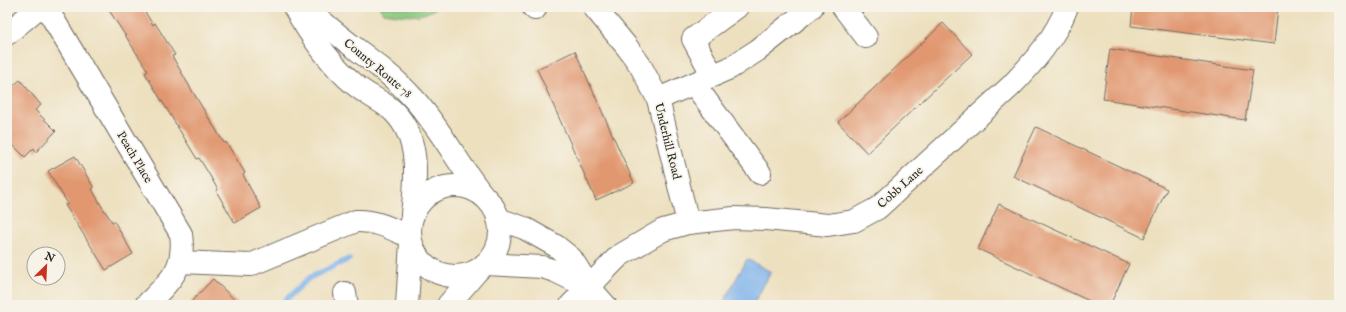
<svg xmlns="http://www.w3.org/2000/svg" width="1346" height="312" font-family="'IM FELL English',serif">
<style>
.green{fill:#87c57c;stroke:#597854}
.water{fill:#7eb2eb;stroke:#546e8b}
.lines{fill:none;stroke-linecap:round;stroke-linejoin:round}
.stream{stroke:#7eb2eb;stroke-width:5.5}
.building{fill:#e19770}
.minor-casing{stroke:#6f6a5f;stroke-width:24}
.minor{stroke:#fff;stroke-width:22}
.labels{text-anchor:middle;stroke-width:3.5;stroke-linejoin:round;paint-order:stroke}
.street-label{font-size:12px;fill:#2b2b2b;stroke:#f7f3e8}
</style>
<rect width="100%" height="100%" fill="#f7f3e8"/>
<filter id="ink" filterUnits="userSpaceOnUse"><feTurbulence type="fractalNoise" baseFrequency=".025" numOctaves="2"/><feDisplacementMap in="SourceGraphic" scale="8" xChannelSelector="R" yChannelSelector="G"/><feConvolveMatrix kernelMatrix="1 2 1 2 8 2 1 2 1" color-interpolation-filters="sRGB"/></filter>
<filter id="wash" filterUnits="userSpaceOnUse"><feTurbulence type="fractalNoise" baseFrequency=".012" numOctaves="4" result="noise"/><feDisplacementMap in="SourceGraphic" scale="16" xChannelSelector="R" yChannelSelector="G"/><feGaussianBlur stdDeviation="0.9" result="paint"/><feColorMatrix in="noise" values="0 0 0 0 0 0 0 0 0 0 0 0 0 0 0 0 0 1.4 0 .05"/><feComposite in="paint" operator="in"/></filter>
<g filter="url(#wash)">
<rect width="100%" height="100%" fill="#ede0bf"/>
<path class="green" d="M 379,7 L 438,7 C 420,19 405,16 383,13 Z"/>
<path class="water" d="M 747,259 L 771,272 L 753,305 L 722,305 Z"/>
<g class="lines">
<path class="stream" d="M 280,305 L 309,278 L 349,259"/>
</g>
<g id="blocks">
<g class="building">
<path d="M 107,7 L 142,7 L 153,25 L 155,23 L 175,55 L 172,56 L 191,89 L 224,143 L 226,142 L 245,173 L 243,175 L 261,208 L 235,223 L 216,191 L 218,190 L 209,174 L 199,158 L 197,159 L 145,73 L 148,71 Z"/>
<path d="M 1133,7 L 1278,7 L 1274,44 L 1131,26 Z"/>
<path d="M 943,23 L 972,54 L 867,153 L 838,122 Z"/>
<path d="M 1110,49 L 1253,70 L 1245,120 L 1103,99 Z"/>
<path d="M 575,51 L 634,183 L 596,200 L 537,69 Z"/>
<path d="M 20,80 L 41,105 L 35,110 L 56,131 L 36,152 L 34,148 L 25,157 L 7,139 L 7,91 Z"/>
<path d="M 1036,127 L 1167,189 L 1144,238 L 1013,176 Z"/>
<path d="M 75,156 L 94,188 L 92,189 L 101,205 L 112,222 L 114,221 L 133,254 L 106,270 L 65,205 L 68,204 L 48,171 Z"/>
<path d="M 999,204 L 1129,264 L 1110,305 L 1098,305 L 978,249 Z"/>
<path d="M 213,279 L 240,305 L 188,305 Z"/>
</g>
</g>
</g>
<g filter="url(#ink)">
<use href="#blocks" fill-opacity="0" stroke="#6f6a5f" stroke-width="1"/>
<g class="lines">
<defs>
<g id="minor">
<path d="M 46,7 L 181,234 C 186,269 169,282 146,305"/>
<path d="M 294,7 C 310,35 329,63 354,84 C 366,95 383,101 394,112 C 421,139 416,180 412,214"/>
<path d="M 307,7 C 339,41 382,63 413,98 C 440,127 457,163 482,194"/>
<path d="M 533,7 L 535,9"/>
<path d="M 594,7 L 627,47 L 640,65 L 658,99 L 688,223"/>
<path d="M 843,7 L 866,37"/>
<path d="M 7,34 L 39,7"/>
<path d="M 713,76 L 693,39 L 737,7"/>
<path d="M 694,84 L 760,173"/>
<path d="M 658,99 L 730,68 L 758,50 L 812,7"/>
<circle cx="455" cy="231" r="45"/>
<path d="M 498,219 L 524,228 L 556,246 L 571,258 L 590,288 L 605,305"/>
<path d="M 180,262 L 250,265 L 356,221 C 376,220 392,229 410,237"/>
<path d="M 485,264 L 542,267 L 555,271 L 590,288"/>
<path d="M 345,293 L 347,305"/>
<path d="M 407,305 L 411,243"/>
<path d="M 448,305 L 478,270"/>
<path d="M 571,305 L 619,256 L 663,230 L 688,223 L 734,218 L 766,219 L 828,225 L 854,221 L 878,208 L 1011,86 C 1034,62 1055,38 1067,7"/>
</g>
</defs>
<use href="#minor" class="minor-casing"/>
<use href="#minor" class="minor"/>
</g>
</g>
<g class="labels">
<g class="street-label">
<text transform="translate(378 68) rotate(40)" y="4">County Route 78</text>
<text transform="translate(668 141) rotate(76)" y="4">Underhill Road</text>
<text transform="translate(135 157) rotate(59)" y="4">Peach Place</text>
<text transform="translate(900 187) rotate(-42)" y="4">Cobb Lane</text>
</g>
</g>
<rect width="1346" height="312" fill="none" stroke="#f7f3e8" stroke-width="24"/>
<g transform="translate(46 266) rotate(24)"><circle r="19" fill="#f7f3e8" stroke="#a5a39c"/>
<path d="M0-3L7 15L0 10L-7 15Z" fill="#c8321e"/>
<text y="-6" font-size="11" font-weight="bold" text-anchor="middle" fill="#2b2b2b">N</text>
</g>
</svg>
